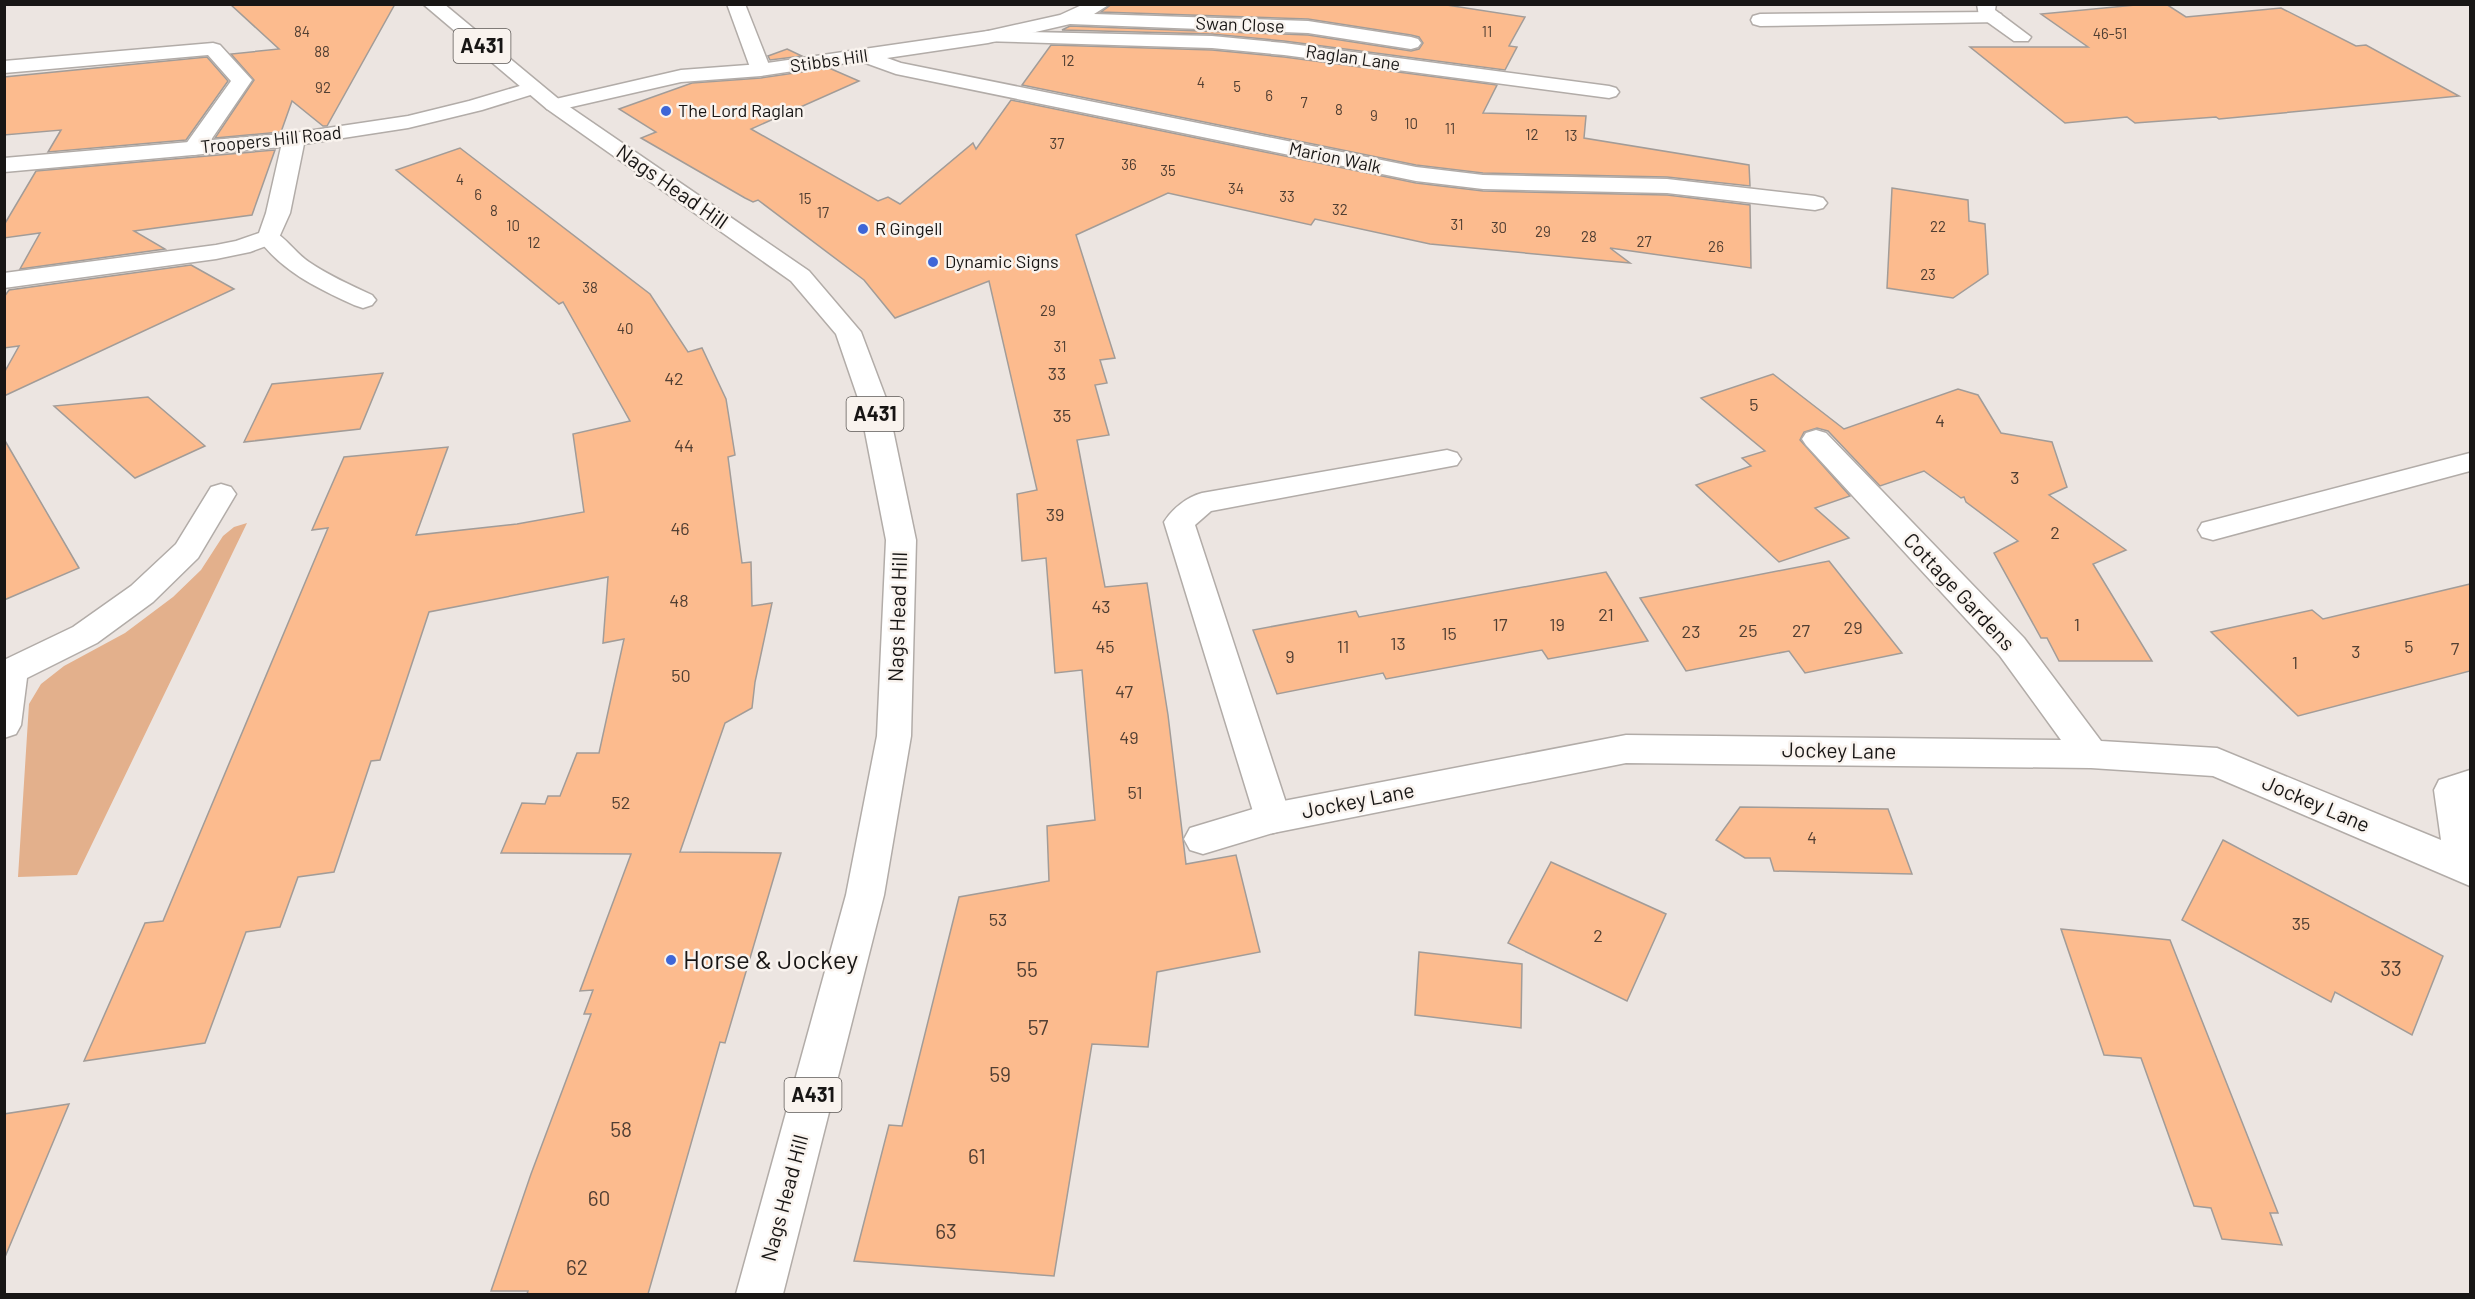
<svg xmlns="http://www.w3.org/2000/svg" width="2475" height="1299" font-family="Barlow,sans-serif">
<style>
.green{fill:#e3b08c}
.building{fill:#fcbb8e;stroke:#a29c98;stroke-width:1.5}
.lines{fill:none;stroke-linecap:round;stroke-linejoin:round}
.lane-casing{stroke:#b2aca8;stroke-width:3}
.street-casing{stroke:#b2aca8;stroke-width:3}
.primary-casing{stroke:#b2aca8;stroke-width:3}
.lane{fill:#fff;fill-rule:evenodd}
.street{fill:#fff;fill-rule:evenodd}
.primary{fill:#fff;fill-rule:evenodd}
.poi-dot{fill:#3e66d7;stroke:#f9f3ee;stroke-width:2}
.labels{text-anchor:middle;stroke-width:5;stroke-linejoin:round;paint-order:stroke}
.far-number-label{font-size:15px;fill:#513f33}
.far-street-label{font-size:18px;fill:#181615;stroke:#f9f3ee}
.far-poi-label{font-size:18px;fill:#181615;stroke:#f9f3ee;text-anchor:start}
.number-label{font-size:18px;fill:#513f33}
.shield{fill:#f9f3ee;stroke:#5c5856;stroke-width:1.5}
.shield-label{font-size:20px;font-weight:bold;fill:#181615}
.street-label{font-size:21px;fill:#181615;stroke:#f9f3ee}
.near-number-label{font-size:21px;fill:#513f33}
.near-poi-label{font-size:26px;fill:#181615;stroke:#f9f3ee;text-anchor:start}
</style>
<rect width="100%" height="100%" fill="#ece5e1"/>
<path class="green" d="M 247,523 L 77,875 L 18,877 L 29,704 L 41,684 L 64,666 L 125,633 L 173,597 L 201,570 L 223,536 L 234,527 Z"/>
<g class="building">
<path d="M 230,4 L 395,4 L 327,126 L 323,126 L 292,101 L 281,132 L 215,138 L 254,80 L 231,54 L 279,49 Z"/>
<path d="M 1112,4 L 1440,4 L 1525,17 L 1509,46 L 1517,47 L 1505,70 L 1284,41 L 1212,34 L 1062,30 L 1070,26 L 1308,35 L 1411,51 L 1419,49 L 1423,43 L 1419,37 L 1411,35 L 1308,19 L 1101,12 Z"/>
<path d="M 2146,4 L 2166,4 L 2186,17 L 2281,8 L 2356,46 L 2366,45 L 2459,96 L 2219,119 L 2216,117 L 2135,123 L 2127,117 L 2065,123 L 1970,47 L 2088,47 L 2041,14 Z"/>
<path d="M 1051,45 L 1212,50 L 1284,57 L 1497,85 L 1483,113 L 1586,116 L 1584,138 L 1749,165 L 1750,186 L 1667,177 L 1483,173 L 1416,165 L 1022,85 Z"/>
<path d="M 787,49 L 802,56 L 770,60 L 768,56 Z"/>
<path d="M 207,57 L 228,81 L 186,140 L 48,152 L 61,130 L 4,135 L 4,77 Z"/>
<path d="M 829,68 L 859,81 L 751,129 L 878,201 L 888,197 L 900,204 L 973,143 L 976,149 L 1011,100 L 1416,183 L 1483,191 L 1667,195 L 1750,205 L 1751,268 L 1610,248 L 1630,263 L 1430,244 L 1315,219 L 1311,225 L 1168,193 L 1076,235 L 1115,358 L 1100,360 L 1107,383 L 1095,385 L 1109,435 L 1077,440 L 1105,587 L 1147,583 L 1168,715 L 1186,864 L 1236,855 L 1260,952 L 1157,972 L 1148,1047 L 1092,1044 L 1054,1276 L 854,1261 L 889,1125 L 902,1126 L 959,897 L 1049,881 L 1047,826 L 1095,820 L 1082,670 L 1055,673 L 1046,558 L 1022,561 L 1017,494 L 1037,490 L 989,281 L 895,318 L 864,280 L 758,200 L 753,202 L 745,198 L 641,138 L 656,132 L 619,109 L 692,83 L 761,78 Z"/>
<path d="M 460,148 L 650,294 L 688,352 L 702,348 L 726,399 L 735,455 L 728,457 L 742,563 L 751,562 L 752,606 L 772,603 L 755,682 L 752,708 L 725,723 L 680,852 L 781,853 L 725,1043 L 720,1042 L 648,1294 L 527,1294 L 528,1291 L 491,1291 L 531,1174 L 591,1014 L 584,1014 L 593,990 L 580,991 L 631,854 L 501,853 L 522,803 L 545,804 L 548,796 L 560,796 L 577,753 L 599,753 L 624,639 L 603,643 L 608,577 L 429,612 L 380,760 L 371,761 L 334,872 L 298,877 L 280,927 L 246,932 L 205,1043 L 84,1061 L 145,923 L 163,921 L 328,528 L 312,530 L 344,457 L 448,447 L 416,535 L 517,524 L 584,512 L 573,434 L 630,421 L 563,302 L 559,304 L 396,170 Z"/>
<path d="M 275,150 L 252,215 L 134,231 L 165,249 L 20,269 L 40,233 L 4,238 L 4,225 L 36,171 Z"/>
<path d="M 1892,188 L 1968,200 L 1969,221 L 1985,224 L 1988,274 L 1953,298 L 1887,288 Z"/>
<path d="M 191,265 L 234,289 L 4,396 L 4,373 L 19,346 L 4,348 L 4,297 L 9,290 Z"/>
<path d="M 383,373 L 360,429 L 244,442 L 272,384 Z"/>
<path d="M 1773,374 L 1844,429 L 1958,389 L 1978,395 L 2001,433 L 2052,442 L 2067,487 L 2049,495 L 2126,550 L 2093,564 L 2152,661 L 2059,661 L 2047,638 L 2041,638 L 1994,553 L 2018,541 L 1966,502 L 1964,497 L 1961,498 L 1924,471 L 1880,486 L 1828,431 L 1817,428 L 1804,432 L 1800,440 L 1850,496 L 1815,508 L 1849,538 L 1779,562 L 1696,485 L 1751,466 L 1742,458 L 1765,451 L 1701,398 Z"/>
<path d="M 148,397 L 205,446 L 135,478 L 54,406 Z"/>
<path d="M 4,439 L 79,568 L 4,600 Z"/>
<path d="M 1829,561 L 1902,653 L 1805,673 L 1789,651 L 1686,671 L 1640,598 Z"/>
<path d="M 1606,572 L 1648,641 L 1548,659 L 1542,650 L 1386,679 L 1383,673 L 1277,694 L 1253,630 L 1356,611 L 1359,617 Z"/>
<path d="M 2470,584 L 2470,671 L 2298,716 L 2211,632 L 2312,610 L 2323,619 Z"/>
<path d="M 1740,807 L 1888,809 L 1912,874 L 1774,871 L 1770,858 L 1745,858 L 1716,840 Z"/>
<path d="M 2223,840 L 2443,956 L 2412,1035 L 2335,992 L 2331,1002 L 2182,920 Z"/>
<path d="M 1551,862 L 1666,914 L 1627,1001 L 1508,943 Z"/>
<path d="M 2061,929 L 2170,940 L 2278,1213 L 2270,1213 L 2282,1245 L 2222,1239 L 2211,1208 L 2194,1206 L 2141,1058 L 2104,1055 Z"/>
<path d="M 1419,952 L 1522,964 L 1521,1028 L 1415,1015 Z"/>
<path d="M 69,1104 L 5,1257 L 4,1257 L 4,1114 Z"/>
</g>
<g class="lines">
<defs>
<g id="lane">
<path d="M 727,4 L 745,4 L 771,70 L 768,74 L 754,74 L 751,70 Z"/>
<path d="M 1994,12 L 2001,14 L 2003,18 L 2001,22 L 1760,26 L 1753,24 L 1751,20 L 1753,16 L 1760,14 Z"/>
<path d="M 988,31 L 1212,36 L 1284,43 L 1609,86 L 1616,88 L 1619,92 L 1616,96 L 1609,98 L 1284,55 L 1212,48 L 981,41 L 978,37 L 981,33 Z"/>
<path d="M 213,43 L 220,45 L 252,80 L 202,153 L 194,155 L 186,153 L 183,148 L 231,81 L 208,55 L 4,73 L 4,61 Z"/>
<path d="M 269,230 C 284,234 295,253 309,262 C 328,275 350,285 372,295 L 376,300 L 372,305 L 363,308 L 354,305 C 317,288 281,271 257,237 L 261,232 Z"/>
<path d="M 1447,450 L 1457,453 L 1461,459 L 1457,465 L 1211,511 L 1195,525 L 1291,818 L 1286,829 L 1273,833 L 1260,829 L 1255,818 L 1164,522 C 1172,509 1187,497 1202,493 Z"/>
<path d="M 2470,453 L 2470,471 L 2213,540 L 2202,537 L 2198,530 L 2202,523 Z"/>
</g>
<g id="street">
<path d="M 1084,4 L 1110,4 L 1094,14 L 1308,21 L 1411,37 L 1418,39 L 1421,43 L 1418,47 L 1411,49 L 1308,33 L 1070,24 L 988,43 L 887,58 L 901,63 L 1416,167 L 1483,175 L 1667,179 L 1815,196 L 1823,198 L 1827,203 L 1823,208 L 1815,210 L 1667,193 L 1483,189 L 1416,181 L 896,74 L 860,61 L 761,76 L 681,82 L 554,111 L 547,109 L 544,105 L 547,101 L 681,70 L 761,64 L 988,31 L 1060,15 Z"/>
<path d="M 1977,4 L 1996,4 L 1995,10 L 2031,37 L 2028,41 L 2014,41 L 1979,16 Z"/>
<path d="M 533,82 L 540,84 L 543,88 L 540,92 L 482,110 L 408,128 L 304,144 L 290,213 L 277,242 L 250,252 L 216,259 L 4,288 L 4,273 L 216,245 L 236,241 L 259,233 L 266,213 L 281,147 L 4,172 L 4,158 L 294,133 L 408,116 L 469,101 Z"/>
<path d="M 1816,430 L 1826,433 L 2024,638 L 2101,741 L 2217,748 L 2441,840 L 2434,790 L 2439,780 L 2470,770 L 2470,886 L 2213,776 L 2091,768 L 1626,763 L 1273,833 L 1203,854 L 1190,850 L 1184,839 L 1190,828 L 1273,803 L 1626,735 L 2061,740 L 2000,656 L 1806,445 L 1802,439 L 1806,433 Z"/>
<path d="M 221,484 L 231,487 L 236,494 L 198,558 L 153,602 L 97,643 L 27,678 L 21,725 L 16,734 L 4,738 L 4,660 L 73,627 L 131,586 L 176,544 L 211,487 Z"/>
</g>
<path id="primary" d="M 423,4 L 444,4 L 561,101 L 809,271 L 861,332 L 887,401 L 916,540 L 911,736 L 884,895 L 783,1294 L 736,1294 L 846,895 L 877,736 L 886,540 L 859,401 L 836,334 L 791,281 L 547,109 Z"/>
</defs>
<use href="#lane" class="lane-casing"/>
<use href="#street" class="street-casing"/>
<use href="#primary" class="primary-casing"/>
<use href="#lane" class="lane"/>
<use href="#street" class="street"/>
<use href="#primary" class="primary"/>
</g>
<g class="poi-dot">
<circle cx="666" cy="111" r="6"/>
<circle cx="863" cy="229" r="6"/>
<circle cx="933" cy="262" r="6"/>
<circle cx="671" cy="960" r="6"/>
</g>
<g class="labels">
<g class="far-number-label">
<text x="302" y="37">84</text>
<text x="1487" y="37">11</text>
<text x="2110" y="39">46-51</text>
<text x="322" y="57">88</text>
<text x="1068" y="66">12</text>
<text x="1201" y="88">4</text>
<text x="1237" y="92">5</text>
<text x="323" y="93">92</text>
<text x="1269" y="101">6</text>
<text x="1304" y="108">7</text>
<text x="1339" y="115">8</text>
<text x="1374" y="121">9</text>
<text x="1411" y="129">10</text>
<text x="1450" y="134">11</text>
<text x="1532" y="140">12</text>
<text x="1571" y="141">13</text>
<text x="1057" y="149">37</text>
<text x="1129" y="170">36</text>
<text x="1168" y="176">35</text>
<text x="460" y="185">4</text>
<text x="1236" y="194">34</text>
<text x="478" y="200">6</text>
<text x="1287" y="202">33</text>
<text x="805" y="204">15</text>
<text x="1340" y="215">32</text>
<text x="494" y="216">8</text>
<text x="823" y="218">17</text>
<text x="1457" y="230">31</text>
<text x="513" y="231">10</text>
<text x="1938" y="232">22</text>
<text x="1499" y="233">30</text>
<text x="1543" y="237">29</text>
<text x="1589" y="242">28</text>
<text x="1644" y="247">27</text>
<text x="534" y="248">12</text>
<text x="1716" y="252">26</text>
<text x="1928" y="280">23</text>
<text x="590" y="293">38</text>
<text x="1048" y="316">29</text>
<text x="625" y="334">40</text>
<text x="1060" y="352">31</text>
</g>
<g class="far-street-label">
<text transform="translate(1240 25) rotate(2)" y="6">Swan Close</text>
<text transform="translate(1353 58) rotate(8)" y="6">Raglan Lane</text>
<text transform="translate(829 61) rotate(-8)" y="6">Stibbs Hill</text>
<text transform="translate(271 140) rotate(-6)" y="6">Troopers Hill Road</text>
<text transform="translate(1335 158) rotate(12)" y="6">Marion Walk</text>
</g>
<g class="far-poi-label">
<text x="678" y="117">The Lord Raglan</text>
<text x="875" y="235">R Gingell</text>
<text x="945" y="268">Dynamic Signs</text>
</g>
<g class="number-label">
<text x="1057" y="380">33</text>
<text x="674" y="385">42</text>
<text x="1754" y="411">5</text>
<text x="1062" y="422">35</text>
<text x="1940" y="427">4</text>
<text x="684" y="452">44</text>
<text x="2015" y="484">3</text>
<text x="1055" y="521">39</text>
<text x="680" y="535">46</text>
<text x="2055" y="539">2</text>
<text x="679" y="607">48</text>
<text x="1101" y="613">43</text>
<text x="1606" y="621">21</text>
<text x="1500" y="631">17</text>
<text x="1557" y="631">19</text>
<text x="2077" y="631">1</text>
<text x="1853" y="634">29</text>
<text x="1748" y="637">25</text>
<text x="1801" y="637">27</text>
<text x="1691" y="638">23</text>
<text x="1449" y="640">15</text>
<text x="1398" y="650">13</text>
<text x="1105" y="653">45</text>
<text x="1343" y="653">11</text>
<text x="2409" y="653">5</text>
<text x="2455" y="655">7</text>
<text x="2356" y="658">3</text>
<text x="1290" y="663">9</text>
<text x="2295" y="669">1</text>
<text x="681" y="682">50</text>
<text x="1124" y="698">47</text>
<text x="1129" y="744">49</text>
<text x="1135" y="799">51</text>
<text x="621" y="809">52</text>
<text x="1812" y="844">4</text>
<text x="998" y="926">53</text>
<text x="2301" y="930">35</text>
<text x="1598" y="942">2</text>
</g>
<g class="shield">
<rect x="453.5" y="29" width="57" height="34" rx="4.5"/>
<rect x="846.5" y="397" width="57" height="34" rx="4.5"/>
<rect x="784.5" y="1078" width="57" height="34" rx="4.5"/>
</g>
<g class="shield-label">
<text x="482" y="53">A431</text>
<text x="875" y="421">A431</text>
<text x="813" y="1102">A431</text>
</g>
<g class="street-label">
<text transform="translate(672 187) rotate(35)" y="7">Nags Head Hill</text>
<text transform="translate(1959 592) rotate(47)" y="7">Cottage Gardens</text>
<text transform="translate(898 617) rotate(-88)" y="7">Nags Head Hill</text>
<text transform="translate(1839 751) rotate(1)" y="7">Jockey Lane</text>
<text transform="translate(1358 801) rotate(-11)" y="7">Jockey Lane</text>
<text transform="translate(2316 804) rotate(23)" y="7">Jockey Lane</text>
<text transform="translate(785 1198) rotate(-75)" y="7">Nags Head Hill</text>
</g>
<g class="near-number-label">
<text x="2391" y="976">33</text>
<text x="1027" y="977">55</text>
<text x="1038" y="1035">57</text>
<text x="1000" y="1082">59</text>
<text x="621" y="1137">58</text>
<text x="977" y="1164">61</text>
<text x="599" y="1206">60</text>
<text x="946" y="1239">63</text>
<text x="577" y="1275">62</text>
</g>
<g class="near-poi-label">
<text x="683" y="969">Horse &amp; Jockey</text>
</g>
</g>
<rect width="2475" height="1299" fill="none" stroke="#181615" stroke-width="12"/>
</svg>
